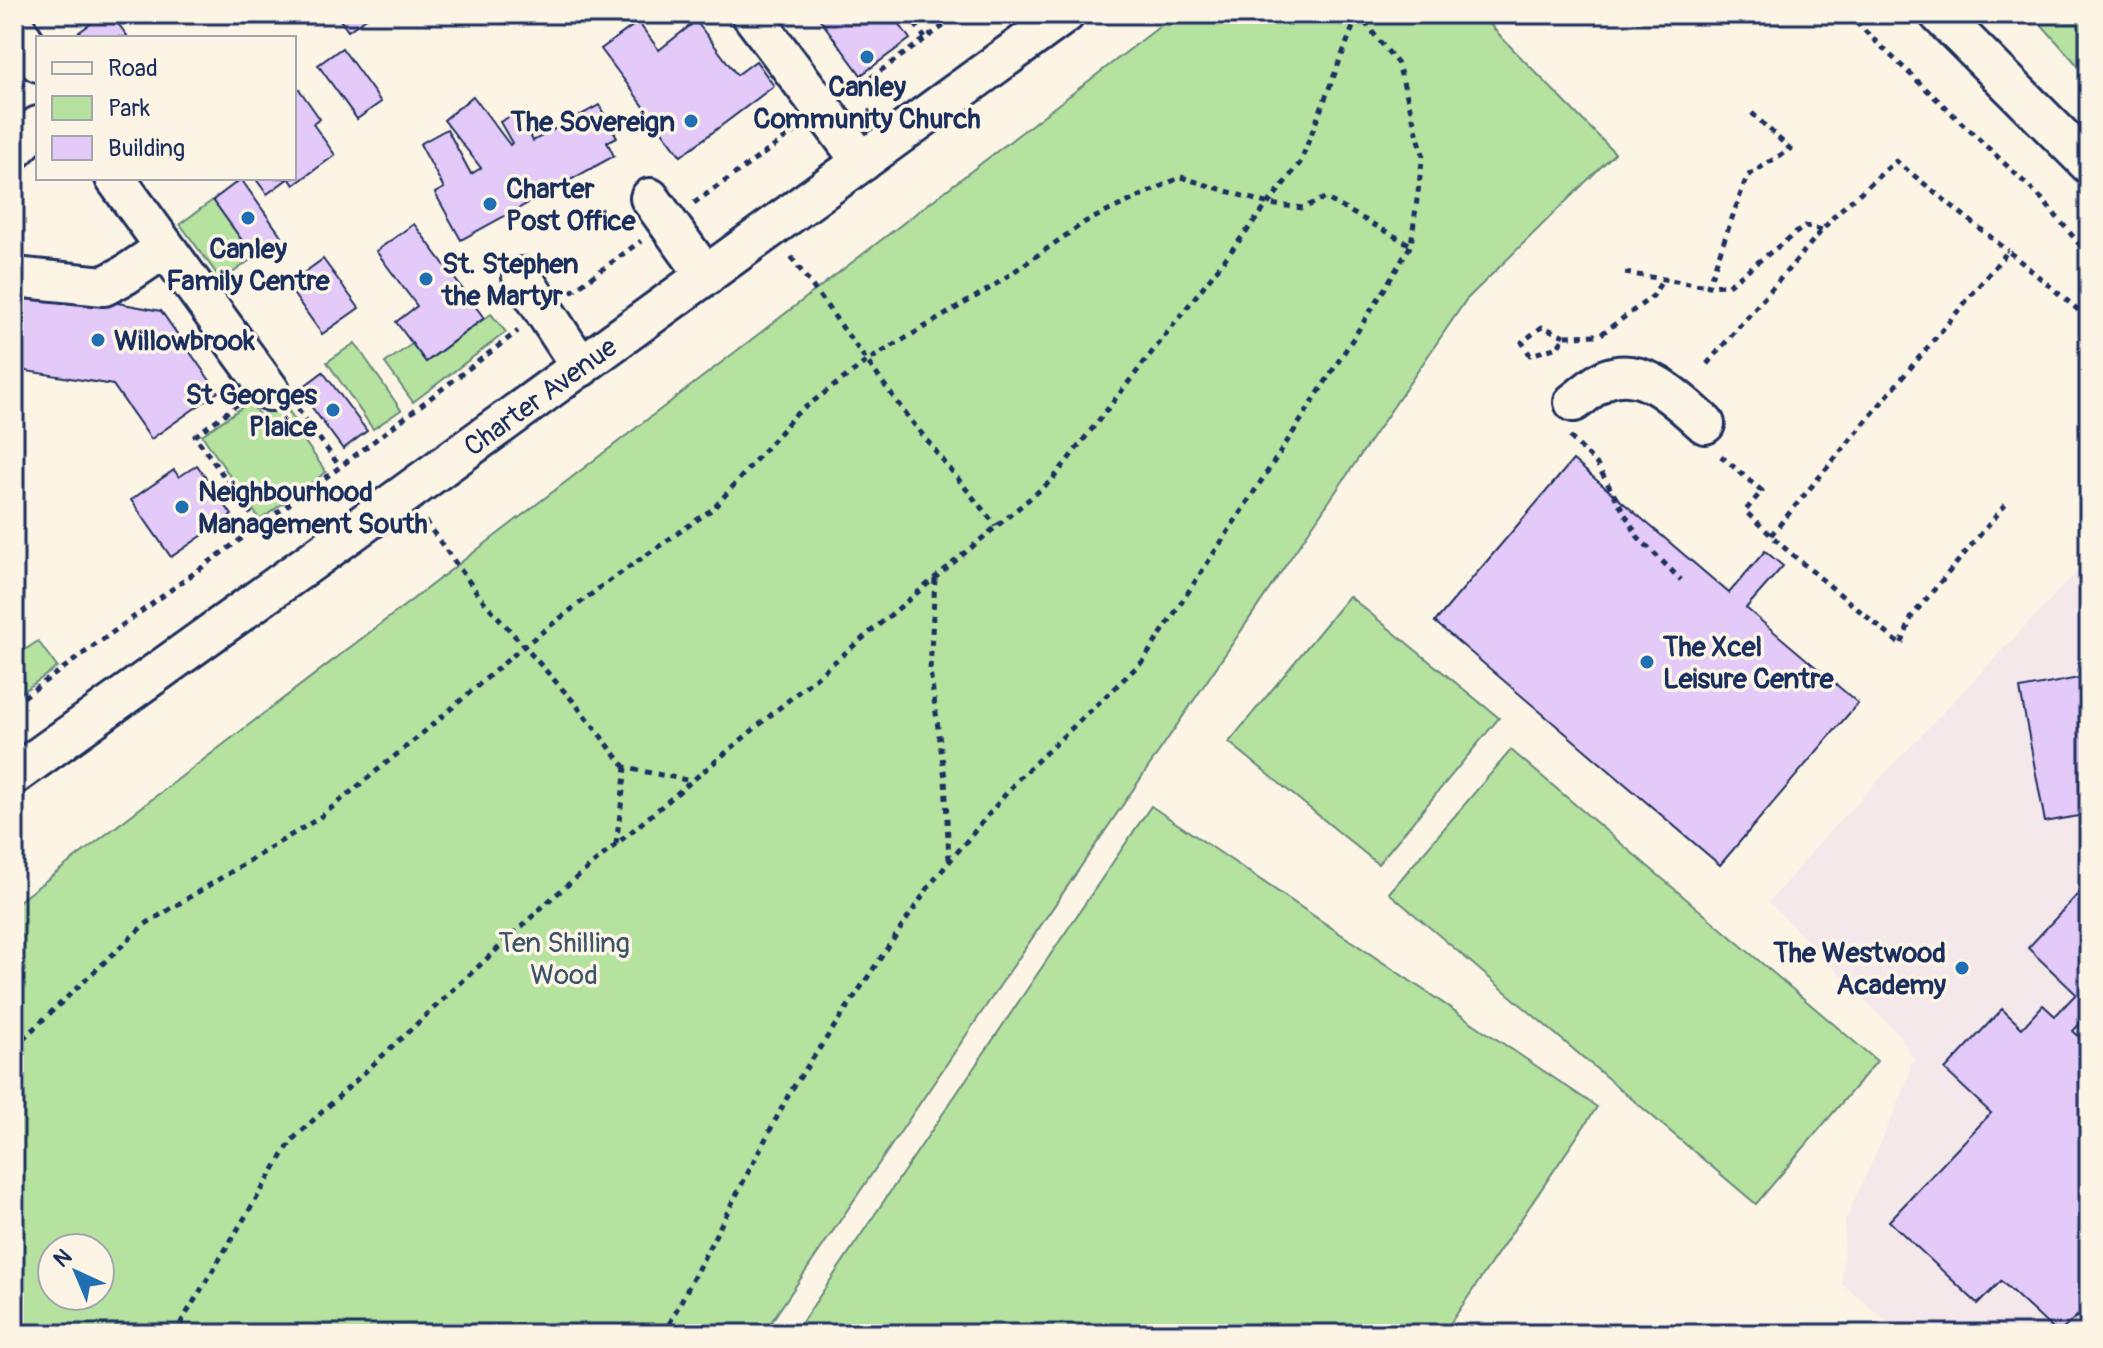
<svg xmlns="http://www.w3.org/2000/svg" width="2103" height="1348" font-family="Pangolin,sans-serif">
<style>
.built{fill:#f5e8eb}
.green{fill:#b6e2a0;stroke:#68887f;stroke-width:2;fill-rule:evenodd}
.building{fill:#e4caf9;stroke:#1b2f5e;stroke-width:2}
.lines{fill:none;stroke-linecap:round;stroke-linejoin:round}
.minor-casing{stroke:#1b2f5e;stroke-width:44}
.path{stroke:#1b2f5e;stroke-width:5;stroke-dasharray:6 6;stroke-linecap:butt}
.minor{stroke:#fcf5e5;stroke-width:38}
.poi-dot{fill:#1f6fb2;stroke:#fcf5e5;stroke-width:3}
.labels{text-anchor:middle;stroke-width:7;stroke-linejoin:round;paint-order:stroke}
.poi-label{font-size:28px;font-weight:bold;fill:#1b2f5e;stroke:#fcf5e5;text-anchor:start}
.street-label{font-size:28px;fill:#1b2f5e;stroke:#fcf5e5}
.park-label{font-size:28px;fill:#3a536b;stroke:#fcf5e5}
</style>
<rect width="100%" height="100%" fill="#fcf5e5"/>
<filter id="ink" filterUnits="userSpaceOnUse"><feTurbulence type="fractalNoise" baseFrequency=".0125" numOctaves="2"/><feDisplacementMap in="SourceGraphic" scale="16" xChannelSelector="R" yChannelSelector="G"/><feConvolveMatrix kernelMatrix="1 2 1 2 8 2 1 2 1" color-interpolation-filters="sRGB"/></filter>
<g filter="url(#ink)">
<path class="built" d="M 2089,559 L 2089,1334 L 1902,1334 L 1842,1284 L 1845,1221 L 1904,1091 L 1913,1058 L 1899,1035 L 1769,902 L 1828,833 Z"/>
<g class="green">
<path d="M 1176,14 L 1481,14 L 1503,39 L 1615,153 L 1466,300 L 763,1334 L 14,1334 L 14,905 ZM 100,1248 L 100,1296 L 52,1296 L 52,1248 Z"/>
<path d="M 2032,14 L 2089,14 L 2089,78 Z"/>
<path d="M 213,200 L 254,257 L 222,281 L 180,224 Z"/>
<path d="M 491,314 L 506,332 L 413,402 L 385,363 L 412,344 L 426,362 Z"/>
<path d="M 355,343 L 401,410 L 373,429 L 327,362 Z"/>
<path d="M 282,401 L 304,433 L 301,436 L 326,472 L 260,520 L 202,435 L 250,402 L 260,416 Z"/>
<path d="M 1349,596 L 1499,718 L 1378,864 L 1229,742 Z"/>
<path d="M 38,641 L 57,667 L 14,698 L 14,657 Z"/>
<path d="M 1511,750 L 1877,1061 L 1756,1204 L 1389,893 Z"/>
<path d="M 1151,806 L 1597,1107 L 1443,1334 L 794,1334 Z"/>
</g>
<g class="building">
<path d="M 104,14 L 111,14 L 128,37 L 82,38 L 78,33 Z"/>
<path d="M 336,14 L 372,14 L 348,31 Z"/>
<path d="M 816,14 L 892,14 L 910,39 L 861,75 Z"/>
<path d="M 696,21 L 737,75 L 756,61 L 774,86 L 681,156 L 601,49 L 638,22 L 659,50 Z"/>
<path d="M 342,48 L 381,102 L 357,119 L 318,65 Z"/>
<path d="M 294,82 L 320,119 L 313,124 L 335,155 L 294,185 L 289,178 L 267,194 L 255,178 L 294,178 Z"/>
<path d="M 473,96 L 510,145 L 512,143 L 500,122 L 518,112 L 533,141 L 599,105 L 617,137 L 607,142 L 614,156 L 461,240 L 435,193 L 444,188 L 420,144 L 447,129 L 471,174 L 481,168 L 444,120 Z"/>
<path d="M 241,179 L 282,237 L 254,257 L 213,200 Z"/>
<path d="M 414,224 L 484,318 L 426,362 L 396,322 L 417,306 L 376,251 Z"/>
<path d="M 323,259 L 359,308 L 322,334 L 287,285 Z"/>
<path d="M 14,284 L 161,311 L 218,392 L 151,439 L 113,385 L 14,369 Z"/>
<path d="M 323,372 L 367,431 L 343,449 L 299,390 Z"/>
<path d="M 1573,460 L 1729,593 L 1765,551 L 1783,566 L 1746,608 L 1858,703 L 1720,865 L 1435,622 Z"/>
<path d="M 197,465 L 232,515 L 171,557 L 131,500 L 174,470 L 179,477 Z"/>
<path d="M 2089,676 L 2089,814 L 2045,822 L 2020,689 Z"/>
<path d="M 2089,882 L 2089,1014 L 2073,1031 L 2089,1046 L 2089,1328 L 2077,1316 L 2058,1334 L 2001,1281 L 1978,1304 L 1889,1221 L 1991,1113 L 1945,1070 L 2002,1009 L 2022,1028 L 2043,1005 L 2055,1016 L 2076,994 L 2028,948 Z"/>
</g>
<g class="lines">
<defs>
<g id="minor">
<path d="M 751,14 L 862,162"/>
<path d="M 1939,14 L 2089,164"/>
<path d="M 14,26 L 38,62"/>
<path d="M 14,150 L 38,126"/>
<path d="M 115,178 L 270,391"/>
<path d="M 650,198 L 706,276"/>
<path d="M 14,277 L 104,286 L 125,275 L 165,248"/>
<path d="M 522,277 L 581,367"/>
<path d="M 1574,402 C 1584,395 1595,384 1606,379 C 1644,364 1679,401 1705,424"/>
<path d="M 14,775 L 405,494 L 1065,14"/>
</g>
</defs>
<use href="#minor" class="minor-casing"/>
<g class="path">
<path d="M 908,14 L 925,38"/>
<path d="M 1847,14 L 2042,199 L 2089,256"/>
<path d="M 851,92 L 960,14"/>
<path d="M 1752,113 L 1790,149 L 1747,176 L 1708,286 L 1728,285 L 1805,226 L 1823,230"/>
<path d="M 694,203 L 797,130"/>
<path d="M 791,257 L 905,413 L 996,526"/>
<path d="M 1625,273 L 1708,286"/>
<path d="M 571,292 L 641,241"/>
<path d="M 1565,336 L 1542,327 L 1522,342 L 1530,355 L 1558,347 L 1565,336 L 1600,335 L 1653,296 L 1663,279"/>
<path d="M 1707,364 L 1836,214 L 1896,161 L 2008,251"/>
<path d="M 238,404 L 195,436 L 259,525"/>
<path d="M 298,409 L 340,467"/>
<path d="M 1570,437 L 1596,463 L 1638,537 L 1681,580"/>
<path d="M 1721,456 L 1762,491 L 1745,511 L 1789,552 L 1901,645 L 1912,616 L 2006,504"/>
<path d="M 425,521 L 481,598 L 573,701 L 626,768"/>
<path d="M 1771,535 L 2008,251 L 2089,319"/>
<path d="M 935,579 L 930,670 L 945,778 L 949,860"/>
<path d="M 14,704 L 340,467 L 518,331"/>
<path d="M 616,844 L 626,768 L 692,781"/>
<path d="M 14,1047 L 144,925 L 319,818 L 418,737 L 524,646 L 602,586 L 714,508 L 795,415 L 867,361 L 992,287 L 1085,222 L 1181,177 L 1269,204 L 1303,208 L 1325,198 L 1411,245"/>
<path d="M 174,1334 L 292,1140 L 552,898 L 1052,480 L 1300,163 L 1358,14"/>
<path d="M 664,1334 L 790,1092 L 930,885 L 1019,778 L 1143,661 L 1294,431 L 1382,293 L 1411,245 L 1423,154 L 1398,64 L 1358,14"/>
</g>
<use href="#minor" class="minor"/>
</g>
</g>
<g class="poi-dot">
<circle cx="867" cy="57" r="8"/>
<circle cx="691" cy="121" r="8"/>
<circle cx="490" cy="204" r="8"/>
<circle cx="248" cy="218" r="8"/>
<circle cx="426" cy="279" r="8"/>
<circle cx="98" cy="340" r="8"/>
<circle cx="333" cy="410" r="8"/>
<circle cx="182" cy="507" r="8"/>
<circle cx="1647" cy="662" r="8"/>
<circle cx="1962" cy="968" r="8"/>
</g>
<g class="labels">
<g class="poi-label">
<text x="867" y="96" text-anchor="middle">Canley<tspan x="867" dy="32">Community Church</tspan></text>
<text x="675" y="131" text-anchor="end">The Sovereign</text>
<text x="506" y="198">Charter<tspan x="506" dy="32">Post Office</tspan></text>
<text x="248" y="258" text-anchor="middle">Canley<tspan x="248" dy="32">Family Centre</tspan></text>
<text x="442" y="273">St. Stephen<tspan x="442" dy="32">the Martyr</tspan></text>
<text x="114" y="350">Willowbrook</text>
<text x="317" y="404" text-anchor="end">St Georges<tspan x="317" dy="32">Plaice</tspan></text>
<text x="198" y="501">Neighbourhood<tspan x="198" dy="32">Management South</tspan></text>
<text x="1663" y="656">The Xcel<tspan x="1663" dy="32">Leisure Centre</tspan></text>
<text x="1946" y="962" text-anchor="end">The Westwood<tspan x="1946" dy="32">Academy</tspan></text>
</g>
<g class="street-label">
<text transform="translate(540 396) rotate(-36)" y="10">Charter Avenue</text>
</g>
<g class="park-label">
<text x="564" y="952">Ten Shilling<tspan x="564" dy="32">Wood</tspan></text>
</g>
</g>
<rect width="2103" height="1348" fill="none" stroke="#fcf5e5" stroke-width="48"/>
<rect x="24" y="24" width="2055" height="1300" fill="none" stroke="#1b2f5e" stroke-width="3" filter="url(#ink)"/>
<rect x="36" y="36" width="260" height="144" fill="#fcf5e5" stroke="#a2a6af" stroke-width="2"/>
<rect x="52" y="62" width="40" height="12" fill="#fcf5e5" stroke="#a2a6af" stroke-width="2"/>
<text x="108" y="76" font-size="24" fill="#1b2f5e">Road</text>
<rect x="52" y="96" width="40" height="24" fill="#b6e2a0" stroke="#a2a6af" stroke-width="2"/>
<text x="108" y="116" font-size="24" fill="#1b2f5e">Park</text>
<rect x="52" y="136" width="40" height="24" fill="#e4caf9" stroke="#a2a6af" stroke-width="2"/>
<text x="108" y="156" font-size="24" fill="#1b2f5e">Building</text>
<g transform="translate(76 1272) rotate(316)"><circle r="38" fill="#fcf5e5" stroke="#a2a6af" stroke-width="2"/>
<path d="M0-6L14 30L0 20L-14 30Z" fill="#1f6fb2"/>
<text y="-12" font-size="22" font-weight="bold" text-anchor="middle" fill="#1b2f5e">N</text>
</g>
</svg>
